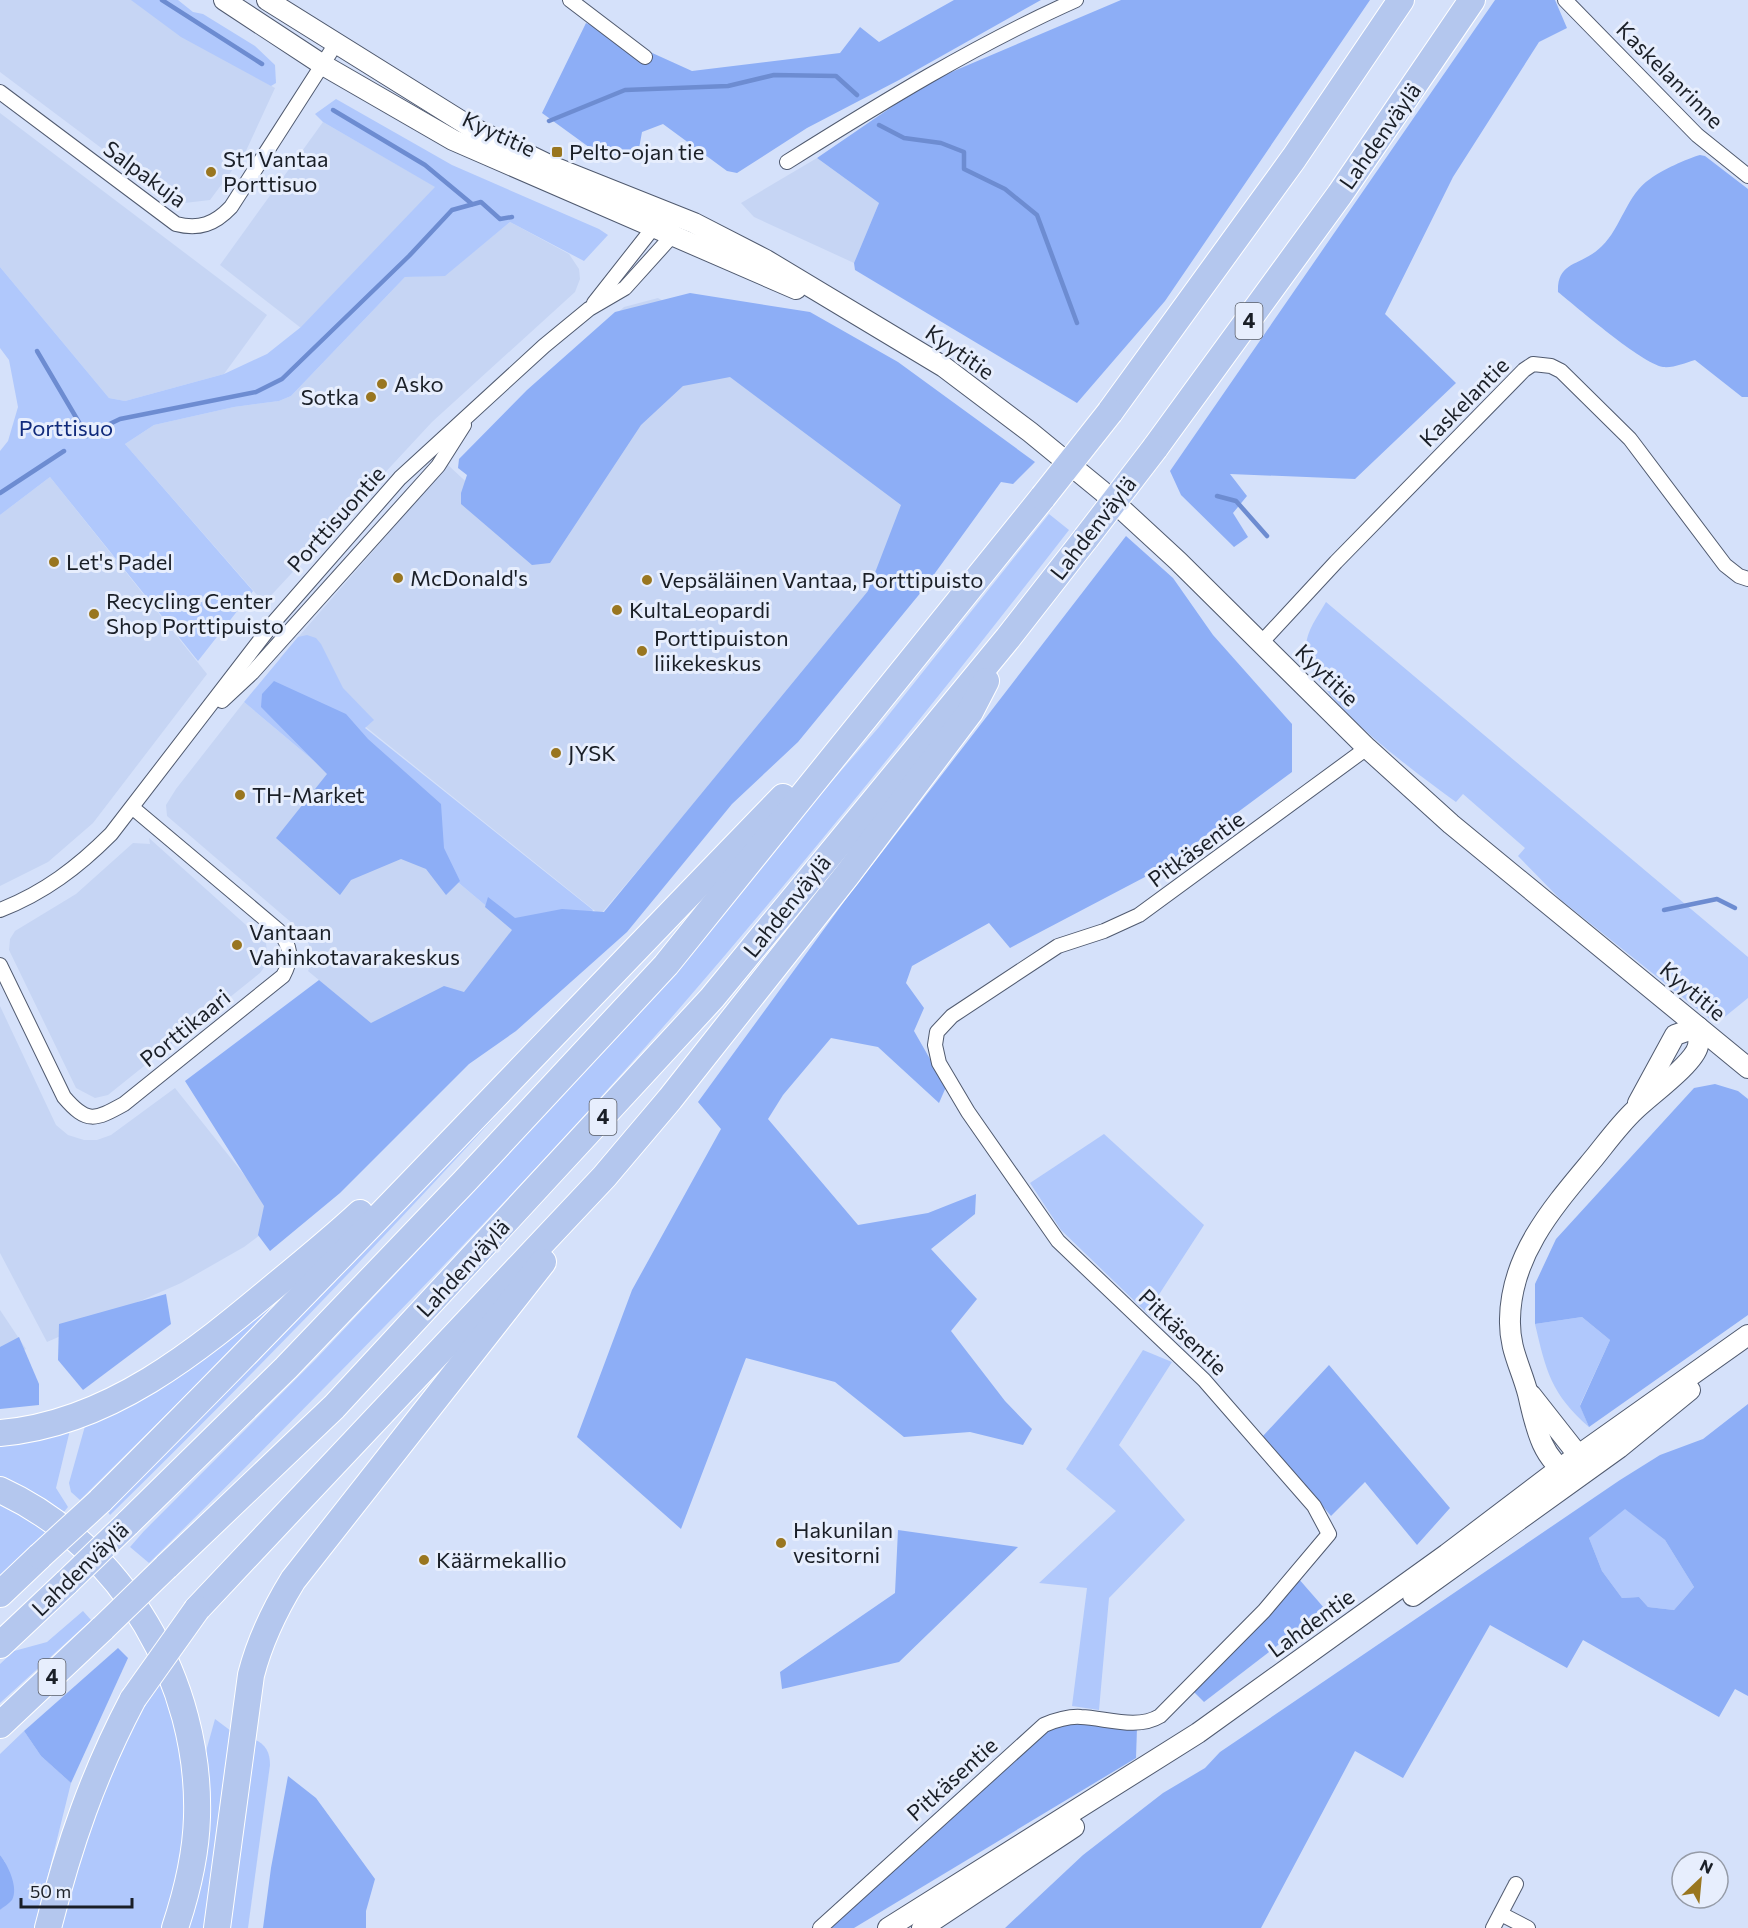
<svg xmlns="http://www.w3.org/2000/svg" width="1748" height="1928" font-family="Commissioner,sans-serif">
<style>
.built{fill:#c6d5f4}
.green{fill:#b0c8fc}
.forest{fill:#8daef6;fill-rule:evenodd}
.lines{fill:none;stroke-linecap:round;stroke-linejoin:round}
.stream{stroke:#6d8cd1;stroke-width:4.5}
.minor-casing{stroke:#505a6f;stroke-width:16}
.secondary-casing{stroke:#505a6f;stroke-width:22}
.motorway-casing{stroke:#fff;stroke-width:28}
.minor{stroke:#fff;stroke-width:14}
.secondary{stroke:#fff;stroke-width:20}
.motorway{stroke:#b4c7ee;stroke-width:26}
.motorway-bridge-casing{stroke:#fff;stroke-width:28;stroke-linecap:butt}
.motorway-bridge{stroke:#b4c7ee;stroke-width:26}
.poi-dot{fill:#997620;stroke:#e7eefd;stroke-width:2}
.labels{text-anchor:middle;stroke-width:6;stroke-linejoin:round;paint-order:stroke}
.shield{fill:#e7eefd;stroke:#585d67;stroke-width:1.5}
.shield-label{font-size:21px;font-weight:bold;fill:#1a1f27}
.street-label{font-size:22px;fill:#1a1f27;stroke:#e7eefd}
.poi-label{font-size:22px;fill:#1a1f27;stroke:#e7eefd;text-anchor:start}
.park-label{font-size:22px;fill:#102a7b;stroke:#e7eefd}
</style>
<rect width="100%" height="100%" fill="#d5e1fa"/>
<g class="built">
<path d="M 0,0 L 134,0 L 175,31 L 275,88 L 245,153 L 210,200 L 176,204 L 0,72 Z"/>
<path d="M 0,113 L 267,315 L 224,374 L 125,401 L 109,398 L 0,267 Z"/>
<path d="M 323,122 L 436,187 L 301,328 L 220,265 Z"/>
<path d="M 817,158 L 879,203 L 854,263 L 754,217 L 741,203 Z"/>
<path d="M 510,222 L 569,254 L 579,269 L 580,279 L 575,292 L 432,422 L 264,603 L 125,444 L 154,425 L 234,407 L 279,401 L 291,396 L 405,277 L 445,275 Z"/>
<path d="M 658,298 L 957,469 L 877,587 L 600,915 L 280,658 L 448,465 L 534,545 L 563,363 L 624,307 Z"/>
<path d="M 50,477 L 207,674 L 93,823 L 48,862 L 0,886 L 0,515 Z"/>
<path d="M 244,702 L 535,947 L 438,1079 L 308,971 L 313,960 L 306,935 L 167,816 L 166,805 L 176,789 Z"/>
<path d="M 149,838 L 266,943 L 268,962 L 260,973 L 108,1095 L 95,1098 L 76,1088 L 9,950 L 10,939 L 15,931 L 76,894 L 133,843 L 150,844 Z"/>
<path d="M 0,1006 L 56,1125 L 68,1135 L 84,1140 L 97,1140 L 111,1135 L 175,1088 L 280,1220 L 244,1247 L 181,1283 L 47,1342 L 0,1253 Z"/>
<path d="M 0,1310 L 26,1349 L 0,1362 Z"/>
</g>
<g class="green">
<path d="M 131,0 L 178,0 L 193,12 L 203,14 L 255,46 L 275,65 L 276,83 L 271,86 L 181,37 Z"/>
<path d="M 336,99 L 452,165 L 599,229 L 608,235 L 584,261 L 510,222 L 445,276 L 405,277 L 291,396 L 279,401 L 234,407 L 154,425 L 125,444 L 253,591 L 198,661 L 50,477 L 0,515 L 0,451 L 8,441 L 18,407 L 9,360 L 0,348 L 0,267 L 109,398 L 125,401 L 224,374 L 267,354 L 301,327 L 435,187 L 323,122 L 315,114 Z"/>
<path d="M 1049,514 L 1069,530 C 942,693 813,854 678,1010 C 510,1203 330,1384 149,1563 L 130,1547 L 144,1531 L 316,1359 L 510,1153 L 879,727 Z"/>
<path d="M 1326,602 L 1748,957 L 1748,998 L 1716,1024 L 1561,900 L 1518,856 L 1525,848 L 1463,794 L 1456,802 C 1419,775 1306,694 1306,647 C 1306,631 1318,616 1326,602 Z"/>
<path d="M 307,635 L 316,638 L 321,644 L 343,688 L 374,720 L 365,728 L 593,910 L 584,927 L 535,947 L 244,702 L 298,637 Z"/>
<path d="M 543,1064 C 403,1219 259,1369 110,1515 L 105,1508 Z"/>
<path d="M 1104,1134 L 1204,1225 L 1147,1313 L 1061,1230 L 1030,1183 Z"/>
<path d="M 312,1270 L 80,1500 L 71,1492 L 69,1483 L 85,1426 L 163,1384 Z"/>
<path d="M 1582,1317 L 1610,1340 L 1580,1405 L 1589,1427 C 1551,1394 1546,1371 1535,1324 Z"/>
<path d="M 1143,1350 L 1172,1362 L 1119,1445 L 1185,1520 L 1109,1598 L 1099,1710 L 1072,1706 L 1087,1588 L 1039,1583 L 1116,1511 L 1066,1469 Z"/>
<path d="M 70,1430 L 56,1488 L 68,1507 L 63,1513 L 33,1493 L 0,1477 L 0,1440 Z"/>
<path d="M 0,1498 L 51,1532 L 0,1580 Z"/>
<path d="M 1625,1508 L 1665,1540 L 1694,1587 L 1674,1610 L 1648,1607 L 1639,1597 L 1622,1598 L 1602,1571 L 1589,1538 Z"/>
<path d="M 83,1611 L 91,1620 L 0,1703 L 0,1664 L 14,1651 L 47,1642 Z"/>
<path d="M 163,1675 L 187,1780 L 184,1861 L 165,1928 L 59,1928 L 83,1830 L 140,1708 Z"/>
<path d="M 215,1719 L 231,1731 L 207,1928 L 186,1928 L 205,1755 Z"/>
<path d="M 24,1731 L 41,1756 L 71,1783 L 35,1928 L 0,1928 L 0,1910 L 11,1900 L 5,1862 L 0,1855 L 0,1754 Z"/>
<path d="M 251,1738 C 265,1743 270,1751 270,1765 L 248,1928 L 228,1928 Z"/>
</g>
<g class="forest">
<path d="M 954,0 L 1041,0 L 899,80 L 807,128 L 737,173 L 727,171 L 663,124 L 642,132 L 638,154 L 604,158 L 542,113 L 586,23 L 692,71 L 840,53 L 860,27 L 879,42 Z"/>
<path d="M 1121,0 L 1370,0 L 1165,301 L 1077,403 L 855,270 L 854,263 L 879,203 L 817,158 L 928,82 Z"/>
<path d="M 1495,0 L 1555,0 L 1567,28 L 1539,42 L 1453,177 L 1385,314 L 1456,383 L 1355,479 L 1230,474 L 1247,496 L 1233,513 L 1248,537 L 1234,547 L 1181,495 L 1170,471 Z"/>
<path d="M 1700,155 L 1705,156 L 1748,189 L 1748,397 L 1742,397 L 1695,360 C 1685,363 1674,368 1663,367 C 1641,363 1578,308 1558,292 C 1557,260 1581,267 1602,246 C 1621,228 1627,194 1650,179 C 1662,170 1686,159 1700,155 Z"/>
<path d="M 690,293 L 810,312 L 898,362 L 1035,462 L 1013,484 L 1001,482 L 922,591 L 798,742 L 732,804 L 627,932 L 516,1031 L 469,1064 L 340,1193 L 270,1251 L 258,1235 L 264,1206 L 185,1081 L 319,980 L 371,1023 L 444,986 L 464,992 L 512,930 L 485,907 L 488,897 L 515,918 L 562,909 L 604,912 L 868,591 L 901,505 L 730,377 L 683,386 L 641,425 L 550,563 L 532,565 L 461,504 L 461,493 L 467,475 L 458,468 L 459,459 L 527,390 L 615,312 Z"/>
<path d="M 1126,536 L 1173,578 L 1213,635 L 1292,724 L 1292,772 L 1164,867 L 1010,948 L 989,923 L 912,966 L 906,983 L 924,1008 L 914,1031 L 946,1087 L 939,1103 L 878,1047 L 831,1038 L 783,1095 L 768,1119 L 858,1225 L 928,1213 L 976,1194 L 975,1214 L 931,1249 L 977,1299 L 951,1331 L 1005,1401 L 1032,1429 L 1023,1445 L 970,1432 L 904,1437 L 835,1382 L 746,1358 L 681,1529 L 577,1437 L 632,1290 L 721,1129 L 698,1102 L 846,899 Z"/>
<path d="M 274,681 L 346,714 L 368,739 L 441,804 L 444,848 L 460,881 L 446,895 L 426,869 L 401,859 L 351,880 L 340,895 L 276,838 L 327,774 L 261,707 L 262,694 Z"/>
<path d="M 1715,1084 L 1738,1091 L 1748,1099 L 1748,1315 L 1589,1427 L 1580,1406 L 1610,1340 L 1582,1317 L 1535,1324 L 1535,1284 L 1556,1239 L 1694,1088 Z"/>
<path d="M 166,1294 L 171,1324 L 83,1390 L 58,1360 L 59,1324 Z"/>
<path d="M 19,1337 L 39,1384 L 39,1405 L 0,1409 L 0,1347 Z"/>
<path d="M 1329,1365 L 1450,1508 L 1417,1545 L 1365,1482 L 1331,1516 L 1263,1436 Z"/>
<path d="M 1748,1404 L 1748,1696 L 1735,1689 L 1719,1717 L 1583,1640 L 1567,1668 L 1490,1625 L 1403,1778 L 1355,1751 L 1261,1928 L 1005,1928 L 1083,1855 L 1163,1793 L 1205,1768 L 1220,1752 L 1620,1480 L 1660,1455 L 1703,1439 ZM 1625,1509 L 1665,1540 L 1694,1587 L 1674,1610 L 1648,1607 L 1639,1597 L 1622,1598 L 1602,1571 L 1589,1538 Z"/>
<path d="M 898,1530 L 1018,1547 L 899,1662 L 782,1689 L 780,1672 L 895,1593 Z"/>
<path d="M 1298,1578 L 1325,1609 L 1204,1702 L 1193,1691 Z"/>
<path d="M 118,1648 L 128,1658 L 71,1783 L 41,1756 L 24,1731 Z"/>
<path d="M 1072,1723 L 1137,1728 L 1136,1758 L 854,1928 L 828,1928 L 1047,1731 Z"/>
<path d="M 288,1776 L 316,1798 L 375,1879 L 366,1911 L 366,1928 L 263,1928 L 271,1868 Z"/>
<path d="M 0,1855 C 8,1865 19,1888 12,1900 C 9,1904 3,1907 0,1910 Z"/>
</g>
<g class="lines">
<g class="stream">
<path d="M 162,0 L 262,64"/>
<path d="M 333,110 L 425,165 L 472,204"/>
<path d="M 549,121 L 625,90 L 728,86 L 774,75 L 836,76 L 857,95"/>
<path d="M 879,125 L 904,138 L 941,143 L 964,152 L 964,169 L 1005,189 L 1037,215 L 1077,323"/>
<path d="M 37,351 L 87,436"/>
<path d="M 97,430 L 120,419 L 256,392 L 282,379 L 409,256 L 452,210 L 481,202 L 500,219 L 512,217"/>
<path d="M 0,493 L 64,451"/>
<path d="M 1217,496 L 1236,501 L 1267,536"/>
<path d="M 1664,910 L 1717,899 L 1735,908"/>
</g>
<defs>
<g id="minor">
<path d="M 570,0 L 645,57"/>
<path d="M 1565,0 L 1697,135 L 1748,176"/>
<path d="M 0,92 L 176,224 C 199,230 215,224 231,207 L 335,45"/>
<path d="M 787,162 C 881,103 975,45 1076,0"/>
<path d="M 594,303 L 653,228 L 661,223"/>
<path d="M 1260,644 L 1336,562 L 1524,370 L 1533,364 L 1551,366 L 1561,371 L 1630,439 L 1725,565 L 1739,576 L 1748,579"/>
<path d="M 222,701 L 252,673 L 438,466 L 464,425"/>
<path d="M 0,910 C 44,893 78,867 111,834 L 274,622 L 400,478 L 544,346 L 589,309 L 625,288 L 671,237 L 672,228"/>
<path d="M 0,965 L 64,1097 C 87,1124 95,1120 124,1104 L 283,976 C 293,958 291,946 278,930 L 133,808"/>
<path d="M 1501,1914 L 1528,1928"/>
<path d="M 820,1928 L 1044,1725 C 1056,1720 1068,1716 1081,1717 C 1106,1718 1137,1730 1160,1716 L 1264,1611 L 1329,1534 L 1314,1506 L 1204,1380 L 1058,1241 L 968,1112 L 939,1063 L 935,1045 L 937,1032 L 952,1016 L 1058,946 L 1104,931 L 1139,915 L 1367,748"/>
<path d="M 1493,1928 L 1516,1884"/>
</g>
<g id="secondary">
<path d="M 224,0 L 323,65 L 453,140 L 796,289"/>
<path d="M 267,0 L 469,126 L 551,166 L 694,223 L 766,260 L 944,367 L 1030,432 L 1102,491 L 1178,561 L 1367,748 L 1451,824 L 1748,1068"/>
<path d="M 1638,1103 L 1675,1035 L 1698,1027"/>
<path d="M 1531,1395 L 1579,1456 L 1578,1469"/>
<path d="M 1570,1474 C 1541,1460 1535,1423 1528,1394 C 1521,1367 1509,1349 1510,1319 C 1511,1254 1554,1206 1594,1158 C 1607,1142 1620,1124 1635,1110 C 1649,1096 1694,1064 1698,1046 C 1699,1040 1698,1033 1698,1027"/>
<path d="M 1413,1596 L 1619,1448 L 1690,1390"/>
<path d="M 888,1928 L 1198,1733 L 1447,1554 L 1559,1469 L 1748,1335"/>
<path d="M 922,1928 L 1074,1827"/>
</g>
<g id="motorway">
<path d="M 1110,412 L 1294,158 L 1401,0"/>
<path d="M 1155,448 L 1340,194 L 1472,0"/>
<path d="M 0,1433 C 109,1424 197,1351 277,1284 C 305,1261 333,1238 360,1213"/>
<path d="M 0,1490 C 123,1546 201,1683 197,1817 C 196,1855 187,1892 175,1928"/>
<path d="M 100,1501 C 331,1270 555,1032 783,797"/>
<path d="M 127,1524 L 286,1368 L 464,1182 L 666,965 L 1043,497"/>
<path d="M 166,1567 L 334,1407 L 712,998 L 1008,638 L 1086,538"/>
<path d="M 0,1594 L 40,1556"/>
<path d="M 197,1609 L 604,1177 L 670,1099 L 847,875 L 970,712 L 986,681"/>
<path d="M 0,1645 L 67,1582"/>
<path d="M 0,1725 L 103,1628"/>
<path d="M 48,1928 C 69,1845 93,1775 133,1699"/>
<path d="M 217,1928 L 251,1675 C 260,1640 274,1611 293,1580 L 543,1262"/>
</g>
</defs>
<use href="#minor" class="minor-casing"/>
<use href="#secondary" class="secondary-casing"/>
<use href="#motorway" class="motorway-casing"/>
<use href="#minor" class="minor"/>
<use href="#secondary" class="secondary"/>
<use href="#motorway" class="motorway"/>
<defs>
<g id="motorway-bridge">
<path d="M 1043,497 L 1110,412"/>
<path d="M 1086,538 L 1155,448"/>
<path d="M 40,1556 L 100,1501"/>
<path d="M 67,1582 L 127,1524"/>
<path d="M 103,1628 L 166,1567"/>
<path d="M 133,1699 L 197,1609"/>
</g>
</defs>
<use href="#motorway-bridge" class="motorway-bridge-casing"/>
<use href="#motorway-bridge" class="motorway-bridge"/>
</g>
<g class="poi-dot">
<rect x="551" y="146" width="12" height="12" rx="3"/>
<circle cx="211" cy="172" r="6"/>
<circle cx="382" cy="384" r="6"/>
<circle cx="371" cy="397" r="6"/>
<circle cx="54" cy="562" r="6"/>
<circle cx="398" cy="578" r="6"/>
<circle cx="647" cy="580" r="6"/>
<circle cx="617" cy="610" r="6"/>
<circle cx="94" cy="614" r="6"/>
<circle cx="642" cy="651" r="6"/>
<circle cx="556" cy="753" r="6"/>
<circle cx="240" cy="795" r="6"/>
<circle cx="237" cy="945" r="6"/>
<circle cx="781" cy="1543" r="6"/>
<circle cx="424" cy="1560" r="6"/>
</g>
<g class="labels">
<g class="shield">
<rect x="1235.5" y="303" width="27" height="36" rx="4.5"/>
<rect x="589.5" y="1099" width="27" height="36" rx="4.5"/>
<rect x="38.5" y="1659" width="27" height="36" rx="4.5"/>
</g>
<g class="shield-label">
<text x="1249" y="328">4</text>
<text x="603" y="1124">4</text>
<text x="52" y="1684">4</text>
</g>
<g class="street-label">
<text transform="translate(1670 75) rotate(45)" y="8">Kaskelanrinne</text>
<text transform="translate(499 134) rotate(25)" y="8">Kyytitie</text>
<text transform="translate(1380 136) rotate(-55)" y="8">Lahdenväylä</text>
<text transform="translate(145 174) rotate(36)" y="8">Salpakuja</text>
<text transform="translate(960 352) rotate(35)" y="8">Kyytitie</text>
<text transform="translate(1464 402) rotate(-45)" y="8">Kaskelantie</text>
<text transform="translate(336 519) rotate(-48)" y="8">Porttisuontie</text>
<text transform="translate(1093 528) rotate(-52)" y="8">Lahdenväylä</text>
<text transform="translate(1327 675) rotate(44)" y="8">Kyytitie</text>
<text transform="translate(1196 849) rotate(-36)" y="8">Pitkäsentie</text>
<text transform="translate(787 906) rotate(-51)" y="8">Lahdenväylä</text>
<text transform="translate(1693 991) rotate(40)" y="8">Kyytitie</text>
<text transform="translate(185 1028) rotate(-39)" y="8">Porttikaari</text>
<text transform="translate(463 1268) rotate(-47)" y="8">Lahdenväylä</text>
<text transform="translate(1183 1332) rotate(44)" y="8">Pitkäsentie</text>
<text transform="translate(80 1569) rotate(-44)" y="8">Lahdenväylä</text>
<text transform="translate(1311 1623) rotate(-36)" y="8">Lahdentie</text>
<text transform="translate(952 1779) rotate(-42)" y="8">Pitkäsentie</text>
</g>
<g class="poi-label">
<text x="569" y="160">Pelto-ojan tie</text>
<text x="223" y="167">St1 Vantaa<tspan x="223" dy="25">Porttisuo</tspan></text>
<text x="394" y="392">Asko</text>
<text x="359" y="405" text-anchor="end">Sotka</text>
<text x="66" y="570">Let's Padel</text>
<text x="410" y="586">McDonald's</text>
<text x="659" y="588">Vepsäläinen Vantaa, Porttipuisto</text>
<text x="106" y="609">Recycling Center<tspan x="106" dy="25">Shop Porttipuisto</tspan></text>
<text x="629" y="618">KultaLeopardi</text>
<text x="654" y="646">Porttipuiston<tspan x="654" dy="25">liikekeskus</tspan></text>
<text x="568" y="761">JYSK</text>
<text x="252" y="803">TH-Market</text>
<text x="249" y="940">Vantaan<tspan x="249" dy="25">Vahinkotavarakeskus</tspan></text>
<text x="793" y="1538">Hakunilan<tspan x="793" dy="25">vesitorni</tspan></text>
<text x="436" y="1568">Käärmekallio</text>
</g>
<g class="park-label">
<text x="66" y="436">Porttisuo</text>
</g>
</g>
<g transform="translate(1700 1880) rotate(26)"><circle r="28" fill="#e7eefd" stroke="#959ba7" stroke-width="1.5"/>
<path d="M0-4.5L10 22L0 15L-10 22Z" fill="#997620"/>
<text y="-9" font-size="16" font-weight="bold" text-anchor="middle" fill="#1a1f27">N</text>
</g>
<path d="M21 1898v9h111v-9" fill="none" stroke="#1a1f27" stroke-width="3"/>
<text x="30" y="1898" font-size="18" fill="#1a1f27" stroke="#e7eefd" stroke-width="4.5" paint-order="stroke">50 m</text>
</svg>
